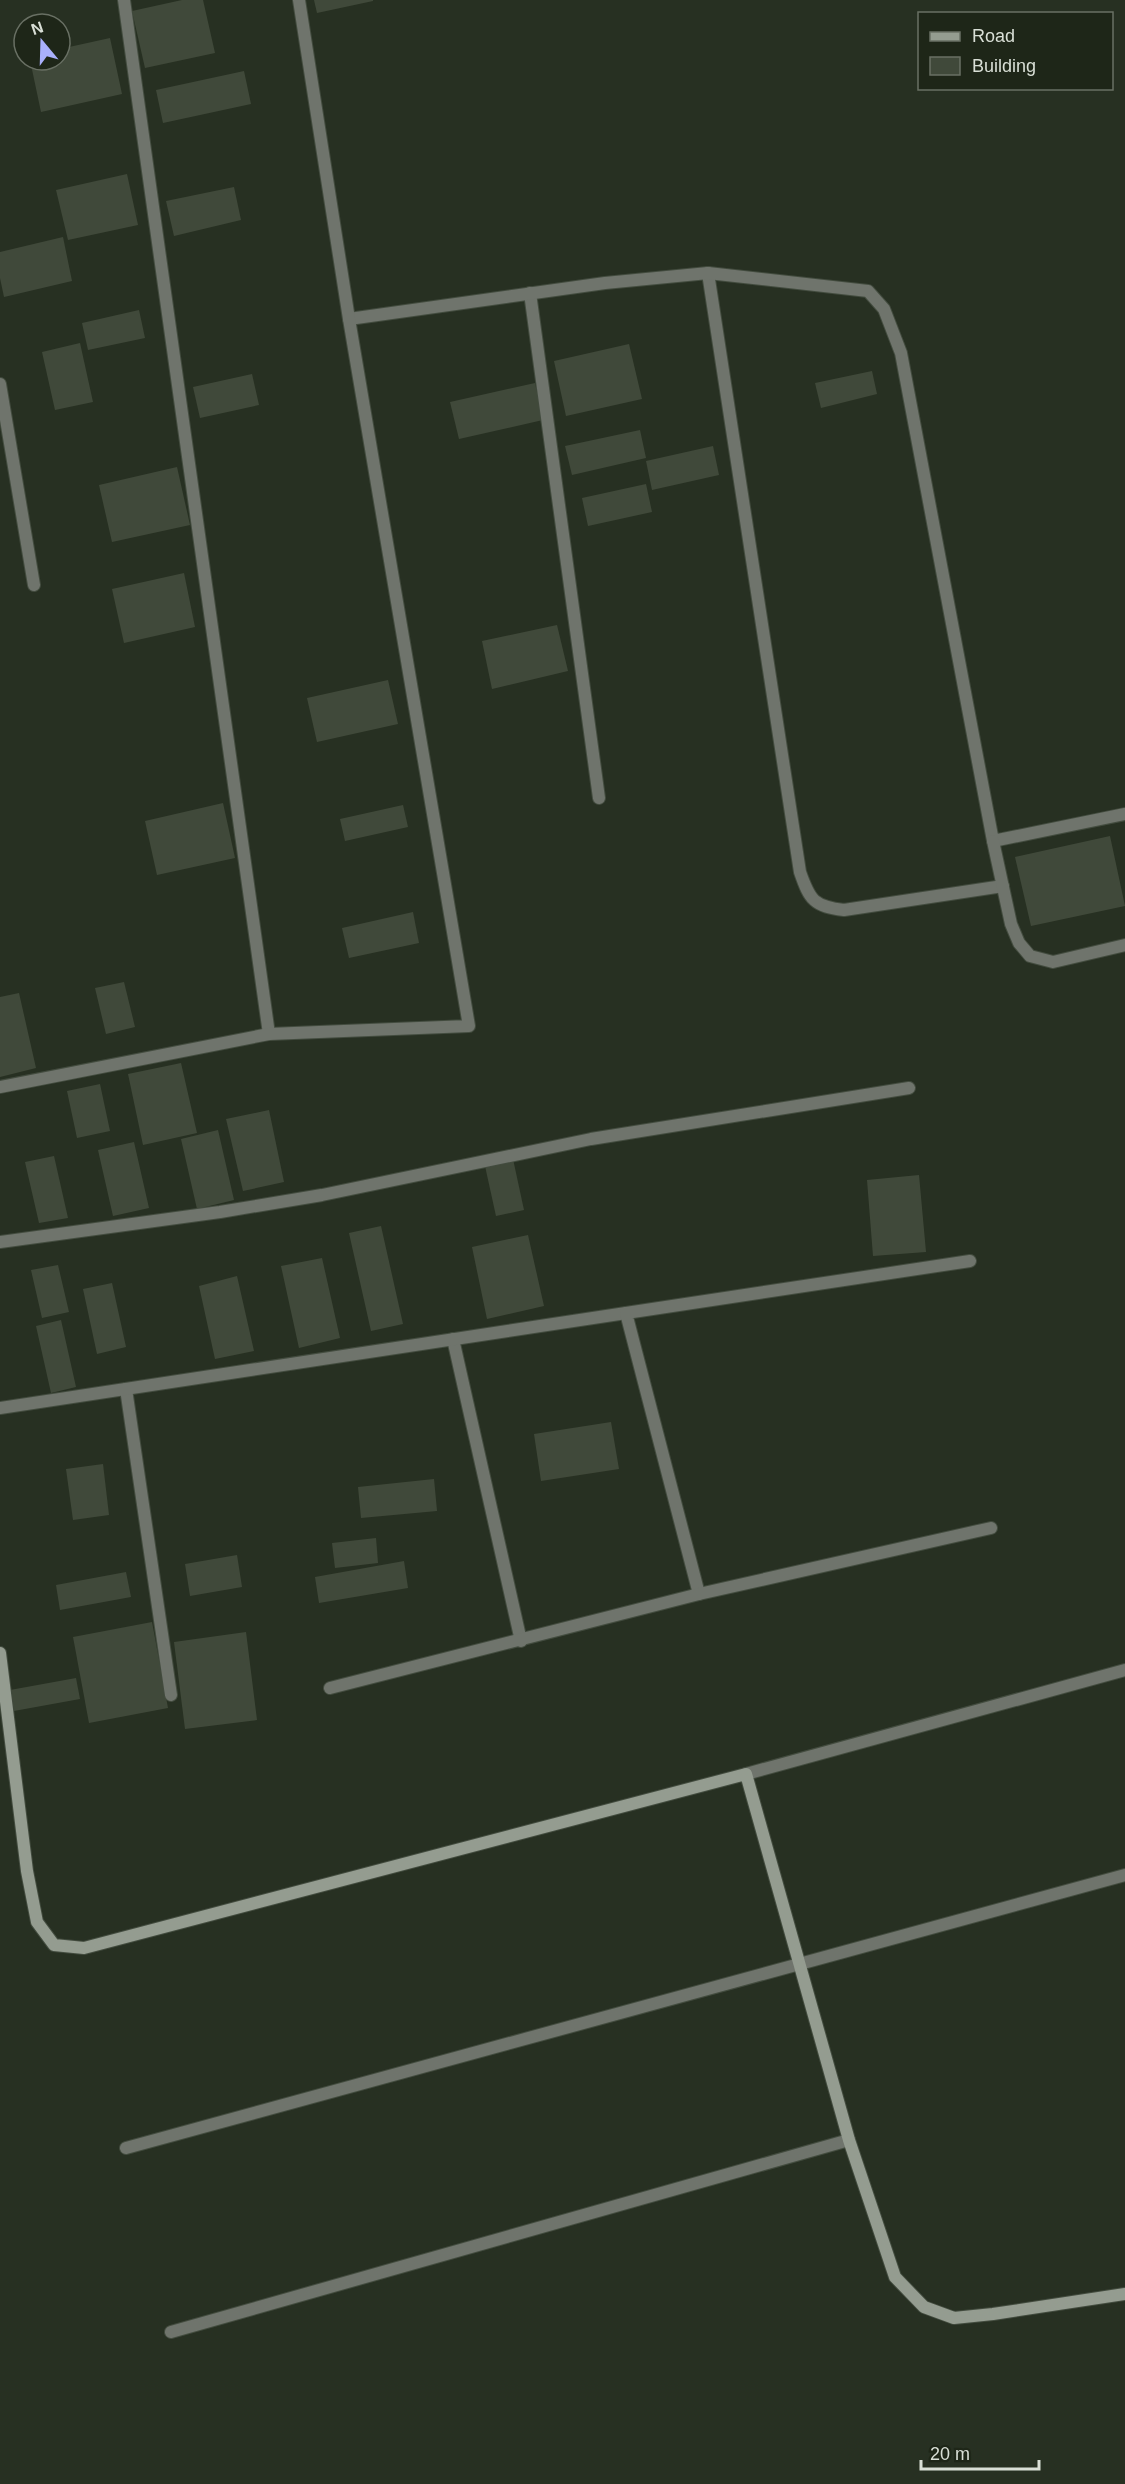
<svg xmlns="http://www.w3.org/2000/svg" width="1125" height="2484" font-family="Helvetica,sans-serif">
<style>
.building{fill:#40493a}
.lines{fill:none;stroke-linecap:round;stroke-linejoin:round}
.street-casing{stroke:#434c3f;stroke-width:14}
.secondary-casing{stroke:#434c3f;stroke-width:14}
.street{stroke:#6f746c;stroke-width:12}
.secondary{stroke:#949c90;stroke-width:12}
</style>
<rect width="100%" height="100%" fill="#273022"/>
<g class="building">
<path d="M 182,0 L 203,0 L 215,53 L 145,68 L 132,11 Z"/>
<path d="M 314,0 L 373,0 L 373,1 L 317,13 Z"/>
<path d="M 110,38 L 122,94 L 41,112 L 30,60 L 60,60 L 60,49 Z"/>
<path d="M 244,71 L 251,104 L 163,123 L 156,90 Z"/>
<path d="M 127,174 L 138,225 L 68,240 L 56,190 Z"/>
<path d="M 234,187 L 241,220 L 174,236 L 166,201 Z"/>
<path d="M 63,237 L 72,281 L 4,297 L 0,278 L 0,252 Z"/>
<path d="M 139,310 L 145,338 L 88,350 L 82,323 Z"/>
<path d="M 80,343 L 93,402 L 55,410 L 42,352 Z"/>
<path d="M 629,344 L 642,399 L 566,416 L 554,361 Z"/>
<path d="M 872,371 L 877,394 L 821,408 L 815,383 Z"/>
<path d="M 252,374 L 259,405 L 200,418 L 193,387 Z"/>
<path d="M 535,383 L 543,420 L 459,439 L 450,402 Z"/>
<path d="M 640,430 L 646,458 L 572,475 L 565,446 Z"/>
<path d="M 713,446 L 719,475 L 652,490 L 646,461 Z"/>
<path d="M 177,467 L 190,525 L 112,542 L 99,485 Z"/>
<path d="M 646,484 L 652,512 L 588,526 L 582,498 Z"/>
<path d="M 184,573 L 195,627 L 124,643 L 112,589 Z"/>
<path d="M 557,625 L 568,671 L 492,689 L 482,641 Z"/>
<path d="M 388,680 L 398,724 L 317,742 L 307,698 Z"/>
<path d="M 223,803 L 235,858 L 157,875 L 145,821 Z"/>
<path d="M 403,805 L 408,827 L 345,841 L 340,819 Z"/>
<path d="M 1110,836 L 1125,906 L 1031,926 L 1015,857 Z"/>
<path d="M 413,912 L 419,943 L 349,958 L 342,928 Z"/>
<path d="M 124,982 L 135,1027 L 106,1034 L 95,988 Z"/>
<path d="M 19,993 L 36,1068 L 0,1077 L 0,997 Z"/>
<path d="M 181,1063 L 197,1133 L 143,1145 L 128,1074 Z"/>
<path d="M 100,1084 L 110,1131 L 77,1138 L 67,1091 Z"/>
<path d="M 269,1110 L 284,1182 L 243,1191 L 226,1119 Z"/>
<path d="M 218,1130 L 234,1200 L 197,1209 L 181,1139 Z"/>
<path d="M 134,1142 L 149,1208 L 113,1216 L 98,1150 Z"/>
<path d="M 54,1156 L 68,1218 L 39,1223 L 25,1162 Z"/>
<path d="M 513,1159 L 524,1210 L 496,1216 L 485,1166 Z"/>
<path d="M 919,1175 L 926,1252 L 873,1256 L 867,1180 Z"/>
<path d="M 381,1226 L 403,1324 L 371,1331 L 349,1233 Z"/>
<path d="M 528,1235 L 544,1306 L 487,1319 L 472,1247 Z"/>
<path d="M 322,1258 L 340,1338 L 299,1348 L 281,1266 Z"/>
<path d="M 58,1265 L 69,1312 L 42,1318 L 31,1270 Z"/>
<path d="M 237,1276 L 254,1351 L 215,1359 L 199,1286 Z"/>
<path d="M 112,1283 L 126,1347 L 97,1354 L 83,1289 Z"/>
<path d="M 61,1320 L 76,1387 L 51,1393 L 36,1326 Z"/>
<path d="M 611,1422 L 619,1469 L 541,1481 L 534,1434 Z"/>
<path d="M 103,1464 L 109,1515 L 73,1520 L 66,1469 Z"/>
<path d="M 434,1479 L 437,1511 L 361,1518 L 358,1487 Z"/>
<path d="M 376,1538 L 378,1563 L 335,1568 L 332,1543 Z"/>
<path d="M 237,1555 L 242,1587 L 190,1596 L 185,1564 Z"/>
<path d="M 404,1561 L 408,1588 L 319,1603 L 315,1577 Z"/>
<path d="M 126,1572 L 131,1597 L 60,1610 L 56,1585 Z"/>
<path d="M 152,1622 L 168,1708 L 89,1723 L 73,1637 Z"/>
<path d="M 246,1632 L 257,1720 L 185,1729 L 174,1642 Z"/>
<path d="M 76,1678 L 80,1699 L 14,1711 L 10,1690 Z"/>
</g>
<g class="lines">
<defs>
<g id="street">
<path d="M 124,0 L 269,1034"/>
<path d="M 708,273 L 800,872 C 810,901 814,906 844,910 L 1003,886"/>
<path d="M 530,293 L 599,798"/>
<path d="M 349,319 L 605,283 L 708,273 L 868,291 L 884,309 L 901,353 L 993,841 L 1125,814"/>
<path d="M 0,384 L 34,585"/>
<path d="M 993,841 L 1011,924 L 1019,943 L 1030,956 L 1053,962 L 1125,945"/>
<path d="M 0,1087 L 269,1034 L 469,1026 L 349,319 L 299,0"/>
<path d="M 0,1242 L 220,1212 L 322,1195 L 591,1139 L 909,1088"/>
<path d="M 453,1339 L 521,1641"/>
<path d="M 126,1389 L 171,1695"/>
<path d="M 0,1408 L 626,1313"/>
<path d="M 699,1594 L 626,1313 L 970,1261"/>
<path d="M 330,1688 L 699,1594 L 991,1528"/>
<path d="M 746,1774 L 1125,1670"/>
<path d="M 126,2148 L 1125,1875"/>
<path d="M 171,2332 L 849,2140"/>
</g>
<path id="secondary" d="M 0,1653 L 27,1871 L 37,1922 L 54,1945 L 84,1948 L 746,1774 L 849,2140 L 895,2277 L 924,2307 L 954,2318 L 993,2314 L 1125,2294"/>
</defs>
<use href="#street" class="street-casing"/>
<use href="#secondary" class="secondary-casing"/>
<use href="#street" class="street"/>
<use href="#secondary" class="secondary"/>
</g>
<rect x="918" y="12" width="195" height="78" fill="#1e2618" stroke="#697064" stroke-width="1.5"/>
<rect x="930" y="32" width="30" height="9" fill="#949c90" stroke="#697064" stroke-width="1.5"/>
<text x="972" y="42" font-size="18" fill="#d9dfd6">Road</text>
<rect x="930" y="57" width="30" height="18" fill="#40493a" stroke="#697064" stroke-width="1.5"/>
<text x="972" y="72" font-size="18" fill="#d9dfd6">Building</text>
<g transform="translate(42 42) rotate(341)"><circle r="28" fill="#1e2618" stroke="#697064" stroke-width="1.5"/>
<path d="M0-4.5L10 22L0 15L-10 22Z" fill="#a9b0fc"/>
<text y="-9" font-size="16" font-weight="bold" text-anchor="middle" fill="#d9dfd6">N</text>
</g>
<path d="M921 2460v9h118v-9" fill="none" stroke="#d9dfd6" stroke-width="3"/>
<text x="930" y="2460" font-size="18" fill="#d9dfd6" stroke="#1e2618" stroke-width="4.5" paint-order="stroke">20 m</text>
</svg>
